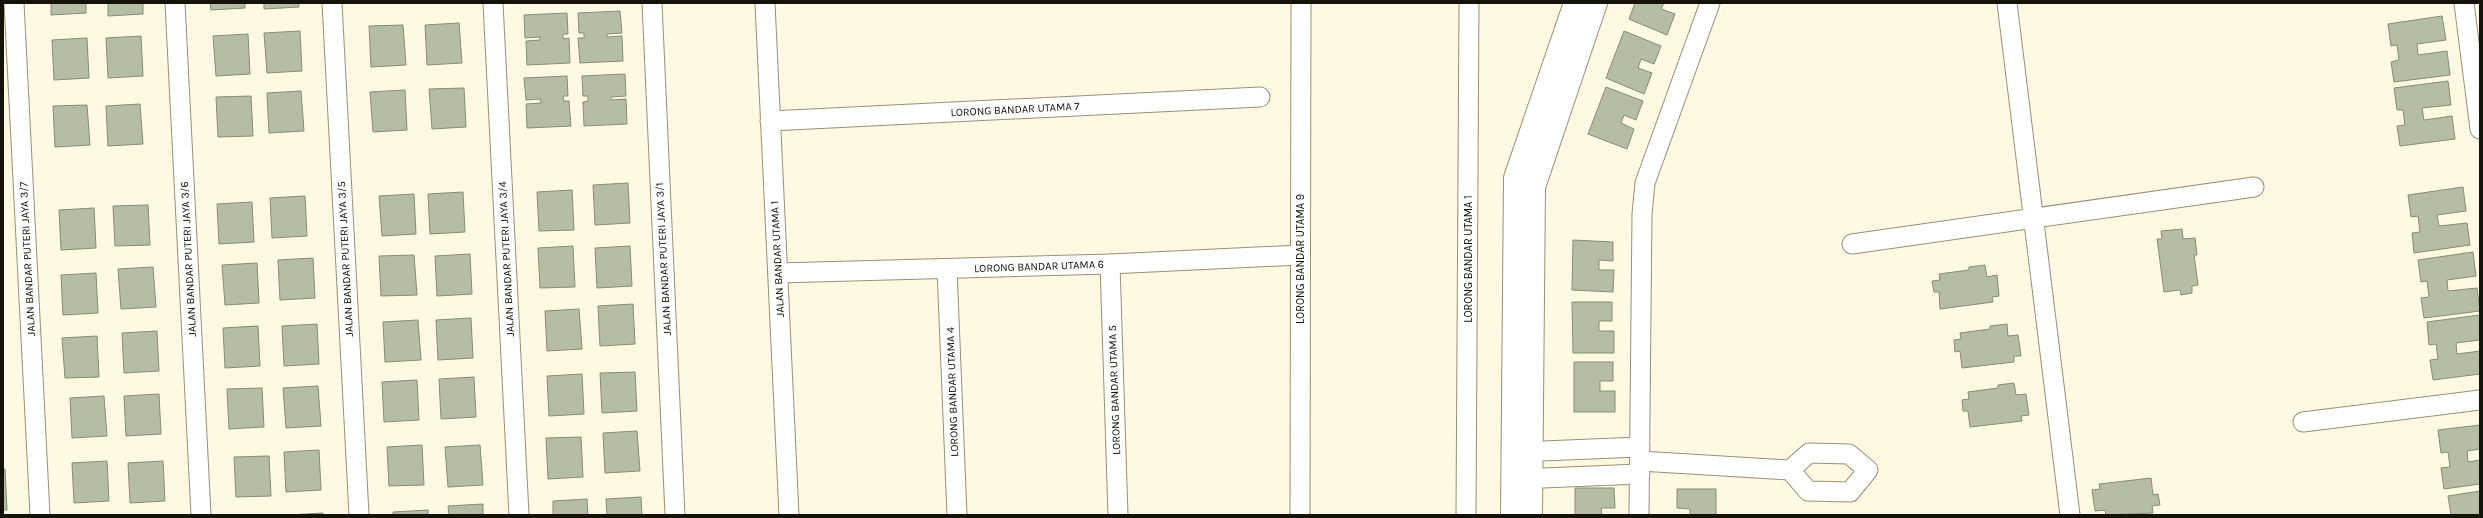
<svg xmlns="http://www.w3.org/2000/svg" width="2483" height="518" font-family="Karla,sans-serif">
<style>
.building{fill:#b5bea5;stroke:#848d75}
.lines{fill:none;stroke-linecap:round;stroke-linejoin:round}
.street-casing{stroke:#989077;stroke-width:21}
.secondary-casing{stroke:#989077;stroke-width:24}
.street{stroke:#fff;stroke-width:19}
.secondary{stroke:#fff;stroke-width:22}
.labels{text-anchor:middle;stroke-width:3;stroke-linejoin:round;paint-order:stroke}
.street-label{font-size:11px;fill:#151209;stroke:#fff}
</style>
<rect width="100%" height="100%" fill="#fff8e2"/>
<g class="building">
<path d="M 51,3 L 86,3 L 86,13 L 51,15 Z"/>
<path d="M 108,3 L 143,3 L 143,14 L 108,16 Z"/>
<path d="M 210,3 L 245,3 L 245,8 L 211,10 Z"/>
<path d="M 264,3 L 299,3 L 299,7 L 264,9 Z"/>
<path d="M 1635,3 L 1664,3 L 1661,9 L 1675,14 L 1667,35 L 1629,19 Z"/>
<path d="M 620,11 L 622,33 L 607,34 L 607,37 L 622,36 L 623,61 L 580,63 L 578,38 L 584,38 L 584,33 L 579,33 L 578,13 Z"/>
<path d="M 567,13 L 568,34 L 563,34 L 563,39 L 569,38 L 570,63 L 527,65 L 526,41 L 540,40 L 540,37 L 525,38 L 524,15 Z"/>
<path d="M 2442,16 L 2446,40 L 2417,44 L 2418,55 L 2447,51 L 2450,75 L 2394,82 L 2391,62 L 2399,60 L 2397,45 L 2391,46 L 2388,24 Z"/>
<path d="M 459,23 L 462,63 L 427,65 L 425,25 Z"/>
<path d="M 403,25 L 406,65 L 371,67 L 369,26 Z"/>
<path d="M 300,31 L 302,71 L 267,73 L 264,33 Z"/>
<path d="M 1624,31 L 1661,46 L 1654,64 L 1641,59 L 1638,68 L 1652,73 L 1644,94 L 1606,78 Z"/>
<path d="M 248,34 L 250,74 L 216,76 L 213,36 Z"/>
<path d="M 141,36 L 143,76 L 108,78 L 106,38 Z"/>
<path d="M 87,38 L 89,78 L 54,80 L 52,40 Z"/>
<path d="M 625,74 L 626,96 L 611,97 L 611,100 L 626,99 L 627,124 L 584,126 L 583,102 L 588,101 L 588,96 L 583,96 L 582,76 Z"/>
<path d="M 567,76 L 568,96 L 563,96 L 564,101 L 569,101 L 571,126 L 527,128 L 526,104 L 541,103 L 540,99 L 526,100 L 524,78 Z"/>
<path d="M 2448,81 L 2451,105 L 2422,108 L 2424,120 L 2452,116 L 2455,139 L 2400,146 L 2397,126 L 2405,125 L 2403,110 L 2397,110 L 2394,88 Z"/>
<path d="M 1606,87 L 1643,101 L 1636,120 L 1624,115 L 1621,123 L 1634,129 L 1627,149 L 1588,134 Z"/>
<path d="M 464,88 L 466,127 L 432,129 L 429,89 Z"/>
<path d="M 405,90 L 407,130 L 373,132 L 370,92 Z"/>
<path d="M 301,91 L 304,131 L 269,133 L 267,93 Z"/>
<path d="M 251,96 L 253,136 L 218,137 L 216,97 Z"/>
<path d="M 140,104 L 143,144 L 108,146 L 106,106 Z"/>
<path d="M 87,105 L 90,145 L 55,147 L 53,106 Z"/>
<path d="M 628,183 L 630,223 L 595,225 L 593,185 Z"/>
<path d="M 2463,187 L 2466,211 L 2437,215 L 2439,226 L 2467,223 L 2470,245 L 2414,253 L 2412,233 L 2420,232 L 2418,216 L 2411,217 L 2408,195 Z"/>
<path d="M 572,190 L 574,230 L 539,231 L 537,192 Z"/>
<path d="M 463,192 L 465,232 L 430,234 L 428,194 Z"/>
<path d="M 414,194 L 416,234 L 382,236 L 379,196 Z"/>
<path d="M 305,196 L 307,236 L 272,238 L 270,198 Z"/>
<path d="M 252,202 L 254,242 L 219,244 L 217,204 Z"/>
<path d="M 148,205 L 150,245 L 115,246 L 113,206 Z"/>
<path d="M 94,208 L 96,248 L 61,250 L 59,210 Z"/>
<path d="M 2182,229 L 2183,239 L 2195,238 L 2197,255 L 2194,255 L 2198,285 L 2192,286 L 2192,293 L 2181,295 L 2180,290 L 2164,292 L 2157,239 L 2162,239 L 2161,231 Z"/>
<path d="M 1573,240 L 1613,242 L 1613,261 L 1599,260 L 1599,270 L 1614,270 L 1613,292 L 1572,290 Z"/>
<path d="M 573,246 L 575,287 L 540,288 L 538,248 Z"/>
<path d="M 630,246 L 632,286 L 597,288 L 595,248 Z"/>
<path d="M 2473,252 L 2476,276 L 2447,280 L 2448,291 L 2477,288 L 2480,311 L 2424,318 L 2421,298 L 2429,297 L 2427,281 L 2421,282 L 2418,260 Z"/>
<path d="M 470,254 L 472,294 L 437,296 L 435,256 Z"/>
<path d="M 414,255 L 417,295 L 381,296 L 379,256 Z"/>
<path d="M 313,258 L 315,298 L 280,300 L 278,260 Z"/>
<path d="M 257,263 L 259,303 L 225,305 L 222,265 Z"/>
<path d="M 1985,265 L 1987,277 L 1997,275 L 1999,296 L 1992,297 L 1993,302 L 1940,309 L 1939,292 L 1934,292 L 1932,281 L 1940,280 L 1939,274 L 1969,270 L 1969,267 Z"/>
<path d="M 153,267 L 156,307 L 121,309 L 118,269 Z"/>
<path d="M 96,273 L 98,313 L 63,315 L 61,275 Z"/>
<path d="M 1572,302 L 1612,302 L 1612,321 L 1599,321 L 1599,331 L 1614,331 L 1614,353 L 1573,353 Z"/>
<path d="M 633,304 L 635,344 L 600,346 L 598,306 Z"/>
<path d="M 579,309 L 582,349 L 547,351 L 545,311 Z"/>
<path d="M 2480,315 L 2480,340 L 2456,343 L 2457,354 L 2480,351 L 2480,374 L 2433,380 L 2430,360 L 2438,359 L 2436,344 L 2429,345 L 2427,322 Z"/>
<path d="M 471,318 L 473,358 L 438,360 L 436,320 Z"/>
<path d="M 418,320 L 421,360 L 385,362 L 383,322 Z"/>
<path d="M 317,324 L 319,364 L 284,366 L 282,326 Z"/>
<path d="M 2007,324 L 2008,336 L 2018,335 L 2021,356 L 2014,356 L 2014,362 L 1962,368 L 1960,351 L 1955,352 L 1954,340 L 1961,339 L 1960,333 L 1990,329 L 1990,326 Z"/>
<path d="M 258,326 L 260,366 L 225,368 L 223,328 Z"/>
<path d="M 157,331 L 159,371 L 124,373 L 122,333 Z"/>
<path d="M 97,336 L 99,377 L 65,378 L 62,338 Z"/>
<path d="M 1574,362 L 1613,362 L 1613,381 L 1600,381 L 1600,391 L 1615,391 L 1615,412 L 1574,412 Z"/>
<path d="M 635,372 L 637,411 L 602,413 L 600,373 Z"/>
<path d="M 582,374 L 584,414 L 549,416 L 547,376 Z"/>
<path d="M 474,377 L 476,417 L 441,419 L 439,379 Z"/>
<path d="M 417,380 L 419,420 L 384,422 L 382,382 Z"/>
<path d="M 2014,383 L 2016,395 L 2026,394 L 2029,415 L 2021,416 L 2022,421 L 1970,427 L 1968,411 L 1963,411 L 1962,400 L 1969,399 L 1968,392 L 1998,388 L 1998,385 Z"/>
<path d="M 318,386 L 321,426 L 286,428 L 283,388 Z"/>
<path d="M 262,388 L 264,427 L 229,429 L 227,389 Z"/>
<path d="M 159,394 L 161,434 L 126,436 L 124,396 Z"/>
<path d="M 104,396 L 107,436 L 72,438 L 70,398 Z"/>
<path d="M 2480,425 L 2480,449 L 2467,451 L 2468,462 L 2480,460 L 2480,484 L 2444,489 L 2441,468 L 2450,467 L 2448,452 L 2441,453 L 2438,430 Z"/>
<path d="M 637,431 L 640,471 L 605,473 L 603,433 Z"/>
<path d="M 581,437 L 583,477 L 548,479 L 546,438 Z"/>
<path d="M 422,445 L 424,485 L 389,486 L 387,447 Z"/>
<path d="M 480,445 L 483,485 L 448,487 L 445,447 Z"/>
<path d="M 319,450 L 321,490 L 286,492 L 284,452 Z"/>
<path d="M 269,456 L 271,496 L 236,497 L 234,457 Z"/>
<path d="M 107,461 L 109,501 L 74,503 L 72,463 Z"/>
<path d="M 163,461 L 165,501 L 130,503 L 128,463 Z"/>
<path d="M 5,469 L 7,510 L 3,510 L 3,470 Z"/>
<path d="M 2151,478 L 2153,495 L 2158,494 L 2160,505 L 2152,506 L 2153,513 L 2106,515 L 2105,510 L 2095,511 L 2092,490 L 2100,489 L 2099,484 Z"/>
<path d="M 1575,488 L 1614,488 L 1615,508 L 1601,508 L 1602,515 L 1575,515 Z"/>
<path d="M 1677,489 L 1716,489 L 1716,515 L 1690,515 L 1690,509 L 1677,508 Z"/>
<path d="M 2480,491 L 2480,515 L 2451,515 L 2448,496 Z"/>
<path d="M 641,497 L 642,515 L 607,515 L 606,499 Z"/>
<path d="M 587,499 L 588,515 L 553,515 L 553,501 Z"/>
<path d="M 483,504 L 483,515 L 449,515 L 448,506 Z"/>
<path d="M 428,510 L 428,515 L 393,515 L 393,512 Z"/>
<path d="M 323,513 L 323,515 L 288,515 Z"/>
</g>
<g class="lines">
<defs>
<g id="street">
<path d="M 14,3 L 40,515"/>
<path d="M 175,3 L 201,515"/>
<path d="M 332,3 L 359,515"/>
<path d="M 493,3 L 519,515"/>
<path d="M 652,3 L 675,515"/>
<path d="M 765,3 L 789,515"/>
<path d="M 2007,3 L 2070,515"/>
<path d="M 2464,3 L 2480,129"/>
<path d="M 770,121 L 1260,97"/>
<path d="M 1852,244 L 2254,187"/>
<path d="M 1110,264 L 1118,515"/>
<path d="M 947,269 L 957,515"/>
<path d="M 778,273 L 1110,264 L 1300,255"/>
<path d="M 2303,422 L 2480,400"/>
<path d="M 1517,452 L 1640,447"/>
<path d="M 1640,461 L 1790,470 L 1809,453 L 1849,454 L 1868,470 L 1850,492 L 1808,491 L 1790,470"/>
<path d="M 1517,479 L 1640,474"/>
<path d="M 1300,515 L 1301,3"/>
<path d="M 1466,515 L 1469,3"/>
<path d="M 1639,515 L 1642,214 L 1645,183 L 1710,3"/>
</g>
<g id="secondary">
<path d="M 1512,515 L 1515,178 L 1575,3"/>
<path d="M 1531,515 L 1534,187 L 1596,3"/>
</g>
</defs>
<use href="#street" class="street-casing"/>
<use href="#secondary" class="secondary-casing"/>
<use href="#street" class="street"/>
<use href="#secondary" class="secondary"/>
</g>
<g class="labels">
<g class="street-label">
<text transform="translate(1015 109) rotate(-3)" y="4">LORONG BANDAR UTAMA 7</text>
<text transform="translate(27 259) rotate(-93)" y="4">JALAN BANDAR PUTERI JAYA 3/7</text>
<text transform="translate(188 259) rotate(-93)" y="4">JALAN BANDAR PUTERI JAYA 3/6</text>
<text transform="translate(345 259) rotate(-93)" y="4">JALAN BANDAR PUTERI JAYA 3/5</text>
<text transform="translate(506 259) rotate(-93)" y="4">JALAN BANDAR PUTERI JAYA 3/4</text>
<text transform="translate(663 259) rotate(-93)" y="4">JALAN BANDAR PUTERI JAYA 3/1</text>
<text transform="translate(777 259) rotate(-93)" y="4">JALAN BANDAR UTAMA 1</text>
<text transform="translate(1300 259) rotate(-90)" y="4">LORONG BANDAR UTAMA 9</text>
<text transform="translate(1468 259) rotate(-90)" y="4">LORONG BANDAR UTAMA 1</text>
<text transform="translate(1039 266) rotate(-2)" y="4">LORONG BANDAR UTAMA 6</text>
<text transform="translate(1114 390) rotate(-92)" y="4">LORONG BANDAR UTAMA 5</text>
<text transform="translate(952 392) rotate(-92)" y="4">LORONG BANDAR UTAMA 4</text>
</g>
</g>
<rect width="2483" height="518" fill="none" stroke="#151209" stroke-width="8"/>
</svg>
